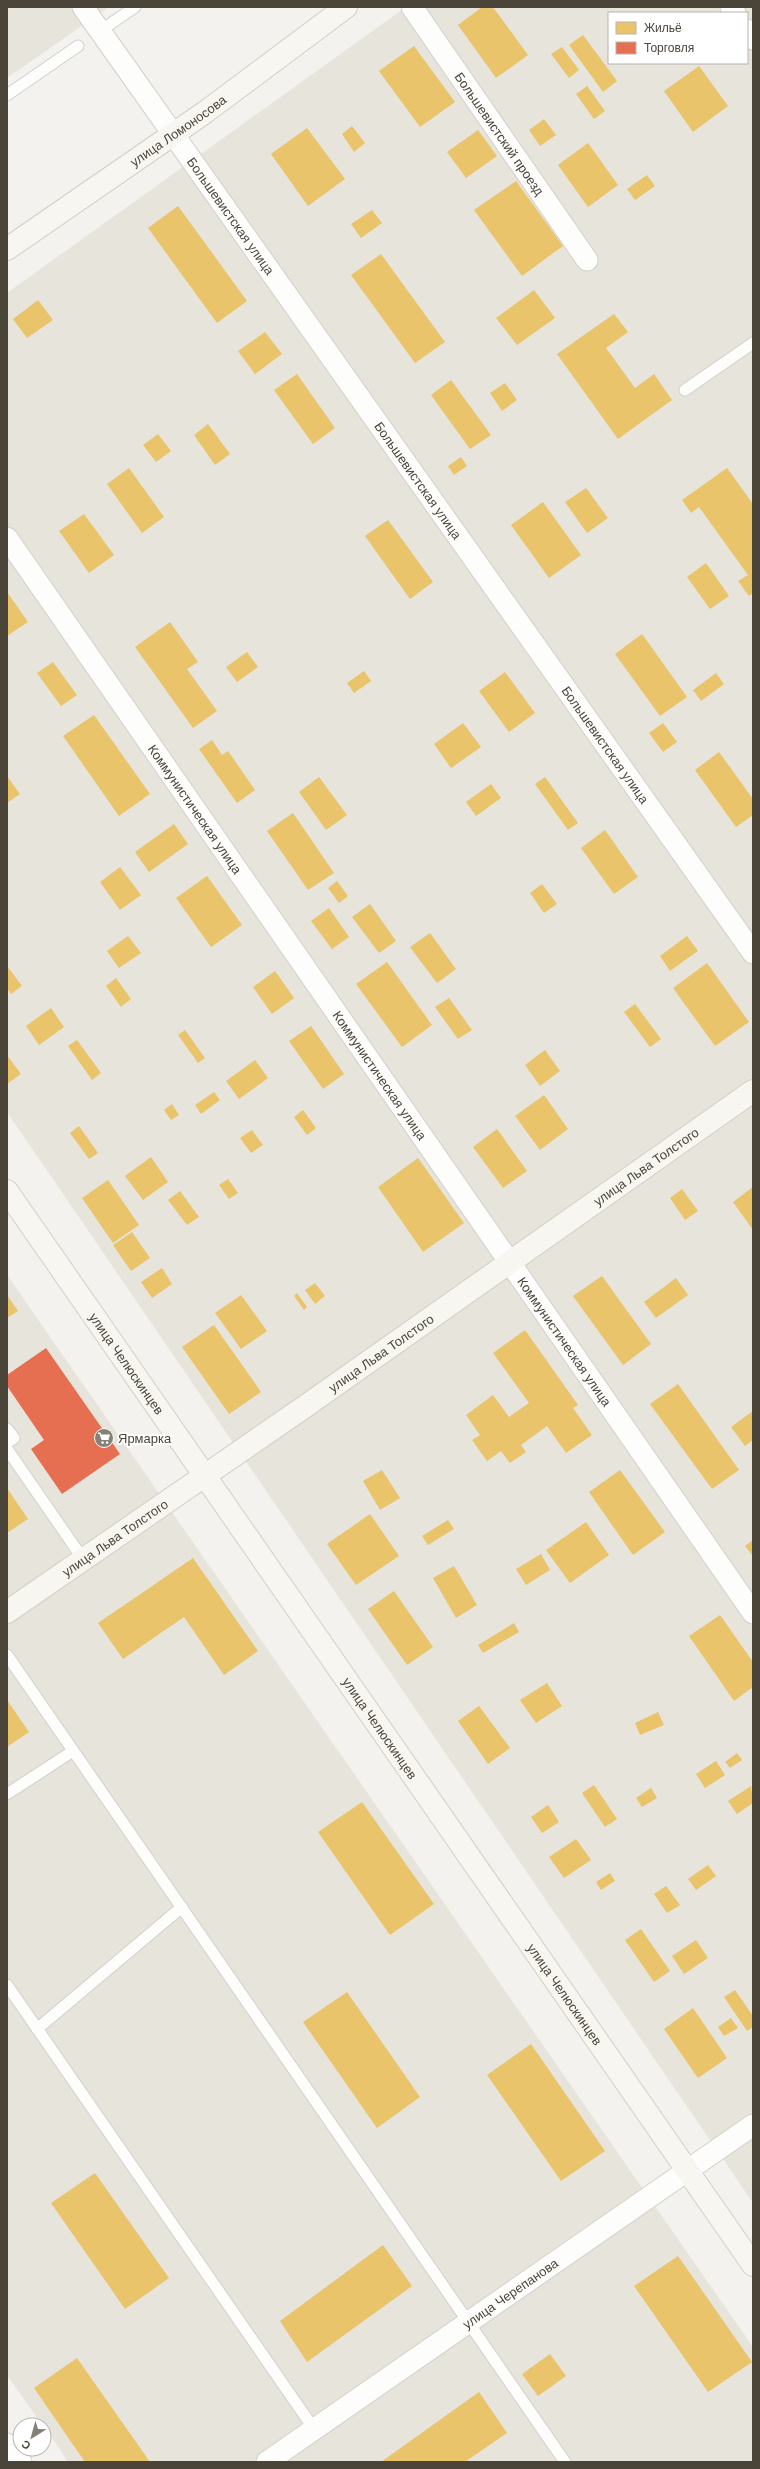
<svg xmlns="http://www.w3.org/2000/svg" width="760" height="2469" font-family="Arial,sans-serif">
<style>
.residential{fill:#e7e4dc;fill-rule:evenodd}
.homes{fill:#e9c46a}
.shops{fill:#e76f51}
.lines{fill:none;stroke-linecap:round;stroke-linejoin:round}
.lane-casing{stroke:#d2d0cb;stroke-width:13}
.street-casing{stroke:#d2d0cb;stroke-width:23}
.secondary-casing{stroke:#d3cfc5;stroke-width:24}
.lane{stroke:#fdfdfc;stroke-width:11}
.street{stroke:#fdfdfc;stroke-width:21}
.secondary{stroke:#f7f6f1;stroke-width:22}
.labels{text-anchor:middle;stroke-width:4;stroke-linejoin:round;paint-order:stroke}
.street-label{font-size:13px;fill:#4b4439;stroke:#fff}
.poi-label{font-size:13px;fill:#4b4439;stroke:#fff;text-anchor:start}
</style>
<rect width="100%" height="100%" fill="#f4f2ee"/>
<g class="residential">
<path d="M 7,7 L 109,7 L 7,78 Z"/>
<path d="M 406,7 L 753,7 L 753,2203 L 7,1112 L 7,293 ZM 609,13 L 747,13 L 747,63 L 609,63 Z"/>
<path d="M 7,1275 L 753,2347 L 753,2462 L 68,2462 L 44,2425 L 42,2425 L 7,2375 Z"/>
</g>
<g class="homes">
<path d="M 482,7 L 493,7 L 528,55 L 496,78 L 458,25 Z"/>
<path d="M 583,35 L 617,81 L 603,92 L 569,45 Z"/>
<path d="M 414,46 L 455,102 L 420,127 L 379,71 Z"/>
<path d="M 562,47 L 579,70 L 569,78 L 551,54 Z"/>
<path d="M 699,66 L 728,106 L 693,132 L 664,91 Z"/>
<path d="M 587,86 L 605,111 L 594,119 L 576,94 Z"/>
<path d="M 544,119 L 556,135 L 540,146 L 529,130 Z"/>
<path d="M 352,126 L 365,143 L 354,152 L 342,134 Z"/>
<path d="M 307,128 L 345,179 L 308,206 L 271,154 Z"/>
<path d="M 478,130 L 497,156 L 466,178 L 447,152 Z"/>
<path d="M 588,143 L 618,185 L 588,207 L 558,165 Z"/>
<path d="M 647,175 L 655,186 L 635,200 L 627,189 Z"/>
<path d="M 516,181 L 563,246 L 522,276 L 474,210 Z"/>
<path d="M 178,206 L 247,301 L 217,323 L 148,228 Z"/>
<path d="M 372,210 L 382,223 L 361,238 L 351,224 Z"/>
<path d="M 381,254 L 445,342 L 415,363 L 351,275 Z"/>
<path d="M 534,290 L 555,318 L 517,345 L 496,318 Z"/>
<path d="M 38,300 L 53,320 L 27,338 L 13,319 Z"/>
<path d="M 614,314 L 628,332 L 606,348 L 635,388 L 654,374 L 672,400 L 618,439 L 557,354 Z"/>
<path d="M 265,332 L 282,354 L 255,374 L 238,351 Z"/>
<path d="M 297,374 L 335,428 L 313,444 L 274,390 Z"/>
<path d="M 451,380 L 491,435 L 470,449 L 431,395 Z"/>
<path d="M 505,383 L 517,400 L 502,411 L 490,393 Z"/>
<path d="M 208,424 L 230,454 L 215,465 L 194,435 Z"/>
<path d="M 158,434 L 171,451 L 156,462 L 143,445 Z"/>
<path d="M 461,457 L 467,466 L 454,475 L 448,466 Z"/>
<path d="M 129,468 L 164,517 L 142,533 L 107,484 Z"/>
<path d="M 727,468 L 753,504 L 753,593 L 749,596 L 738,581 L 748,575 L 699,507 L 691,513 L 682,500 Z"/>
<path d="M 586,488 L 608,518 L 587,533 L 565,502 Z"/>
<path d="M 543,502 L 581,555 L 549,578 L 511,525 Z"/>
<path d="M 84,514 L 114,555 L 89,573 L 59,531 Z"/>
<path d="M 388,520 L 433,582 L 410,599 L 365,536 Z"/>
<path d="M 706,563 L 729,596 L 710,609 L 687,577 Z"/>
<path d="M 7,592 L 28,622 L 7,636 Z"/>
<path d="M 170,622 L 198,662 L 187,669 L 217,711 L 193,728 L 135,647 Z"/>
<path d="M 642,634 L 687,697 L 660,716 L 615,654 Z"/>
<path d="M 247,652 L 258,667 L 237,682 L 226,667 Z"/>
<path d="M 53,662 L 77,695 L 61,706 L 37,673 Z"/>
<path d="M 364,671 L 371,681 L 354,693 L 347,683 Z"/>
<path d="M 505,672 L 535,713 L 509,732 L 479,691 Z"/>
<path d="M 716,673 L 724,684 L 701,701 L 693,690 Z"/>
<path d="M 94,715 L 150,794 L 119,816 L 63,736 Z"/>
<path d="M 463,723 L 481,747 L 451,768 L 434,744 Z"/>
<path d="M 663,723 L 677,742 L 663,752 L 649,733 Z"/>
<path d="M 212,740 L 222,755 L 228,751 L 255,790 L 237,803 L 199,749 Z"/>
<path d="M 719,752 L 753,799 L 753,815 L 736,827 L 695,770 Z"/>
<path d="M 7,776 L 20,794 L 7,803 Z"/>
<path d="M 319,777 L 347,815 L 326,830 L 299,792 Z"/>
<path d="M 545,777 L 578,823 L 568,830 L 535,784 Z"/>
<path d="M 491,784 L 501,798 L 476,816 L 466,802 Z"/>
<path d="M 293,813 L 334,873 L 308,890 L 267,831 Z"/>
<path d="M 174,824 L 188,844 L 149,872 L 135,852 Z"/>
<path d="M 605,830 L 638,877 L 614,894 L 581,848 Z"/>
<path d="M 120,867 L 141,895 L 120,910 L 100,882 Z"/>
<path d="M 207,876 L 242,925 L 211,947 L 176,898 Z"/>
<path d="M 337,881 L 348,896 L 339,903 L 328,888 Z"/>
<path d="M 542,884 L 557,904 L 544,913 L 530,893 Z"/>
<path d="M 370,904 L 396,941 L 379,953 L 352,917 Z"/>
<path d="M 329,908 L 349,937 L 332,949 L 311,921 Z"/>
<path d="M 430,933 L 456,969 L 437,983 L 410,947 Z"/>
<path d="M 128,936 L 141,953 L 119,968 L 107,951 Z"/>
<path d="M 687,936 L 698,951 L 670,971 L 660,956 Z"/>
<path d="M 387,962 L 432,1025 L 402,1047 L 356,984 Z"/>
<path d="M 707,963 L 749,1022 L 715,1046 L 673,988 Z"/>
<path d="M 7,966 L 22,986 L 11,994 L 7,988 Z"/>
<path d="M 275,971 L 294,998 L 272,1014 L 253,987 Z"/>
<path d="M 116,978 L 131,999 L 121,1007 L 106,986 Z"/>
<path d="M 449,998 L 472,1030 L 458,1039 L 435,1007 Z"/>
<path d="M 635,1004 L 661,1039 L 650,1047 L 624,1012 Z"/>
<path d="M 51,1008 L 64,1027 L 39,1045 L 26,1026 Z"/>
<path d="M 311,1026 L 344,1074 L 323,1089 L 289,1041 Z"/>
<path d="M 185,1030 L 205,1058 L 198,1063 L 178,1035 Z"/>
<path d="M 77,1040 L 101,1073 L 92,1080 L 68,1046 Z"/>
<path d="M 545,1050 L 560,1071 L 540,1086 L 525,1065 Z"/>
<path d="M 7,1055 L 21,1074 L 7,1084 Z"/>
<path d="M 255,1060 L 268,1078 L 239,1099 L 226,1081 Z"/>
<path d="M 214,1092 L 220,1100 L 201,1114 L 195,1105 Z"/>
<path d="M 544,1095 L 568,1129 L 540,1150 L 515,1116 Z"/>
<path d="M 172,1104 L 179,1115 L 171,1120 L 164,1110 Z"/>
<path d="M 303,1110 L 316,1128 L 307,1135 L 294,1117 Z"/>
<path d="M 79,1126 L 98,1153 L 89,1159 L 70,1133 Z"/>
<path d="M 497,1129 L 527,1171 L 503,1188 L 473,1147 Z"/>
<path d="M 252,1130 L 263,1145 L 251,1153 L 240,1138 Z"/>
<path d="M 151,1157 L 168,1182 L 143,1200 L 125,1176 Z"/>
<path d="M 418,1158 L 464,1223 L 423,1252 L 378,1187 Z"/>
<path d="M 228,1179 L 238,1193 L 229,1199 L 219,1185 Z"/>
<path d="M 108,1180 L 139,1225 L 113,1243 L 82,1198 Z"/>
<path d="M 753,1187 L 753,1230 L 733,1202 Z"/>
<path d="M 682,1189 L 698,1211 L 685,1220 L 670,1198 Z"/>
<path d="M 180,1191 L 199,1217 L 187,1225 L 168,1200 Z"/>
<path d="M 132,1232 L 150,1258 L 131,1271 L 113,1245 Z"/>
<path d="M 162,1268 L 172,1284 L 152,1298 L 141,1282 Z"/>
<path d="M 602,1276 L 651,1344 L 623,1365 L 573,1296 Z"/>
<path d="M 676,1278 L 688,1295 L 656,1318 L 644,1302 Z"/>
<path d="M 315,1283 L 325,1296 L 315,1304 L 305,1290 Z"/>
<path d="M 297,1293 L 307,1307 L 304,1310 L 294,1296 Z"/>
<path d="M 7,1295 L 18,1311 L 7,1318 Z"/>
<path d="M 241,1295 L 267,1331 L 241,1349 L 215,1313 Z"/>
<path d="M 214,1325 L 261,1392 L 229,1414 L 182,1347 Z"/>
<path d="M 525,1330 L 578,1405 L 573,1408 L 592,1435 L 566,1453 L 547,1426 L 521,1445 L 526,1452 L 510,1463 L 501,1451 L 487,1461 L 472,1440 L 480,1435 L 466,1415 L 493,1395 L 509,1417 L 529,1403 L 493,1353 Z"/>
<path d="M 678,1384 L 739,1470 L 712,1489 L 650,1404 Z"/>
<path d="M 753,1411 L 753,1440 L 745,1446 L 731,1427 Z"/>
<path d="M 382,1470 L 400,1498 L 380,1510 L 363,1481 Z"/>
<path d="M 620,1470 L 665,1532 L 633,1555 L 589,1492 Z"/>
<path d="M 7,1488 L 28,1519 L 7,1533 Z"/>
<path d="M 370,1514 L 399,1556 L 356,1585 L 327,1544 Z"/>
<path d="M 448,1520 L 454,1529 L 428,1545 L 422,1536 Z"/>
<path d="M 586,1522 L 609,1555 L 570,1583 L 546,1550 Z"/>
<path d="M 753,1540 L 753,1556 L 745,1546 Z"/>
<path d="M 541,1554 L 550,1570 L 526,1585 L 516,1569 Z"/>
<path d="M 193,1558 L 258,1651 L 224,1675 L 184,1617 L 123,1659 L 98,1623 Z"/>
<path d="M 454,1566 L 477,1605 L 456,1618 L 433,1578 Z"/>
<path d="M 394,1591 L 433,1647 L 407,1665 L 368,1609 Z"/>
<path d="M 720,1615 L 753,1662 L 753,1687 L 734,1701 L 689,1636 Z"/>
<path d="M 514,1623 L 519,1632 L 483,1653 L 478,1645 Z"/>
<path d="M 547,1683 L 562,1706 L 536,1723 L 520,1700 Z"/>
<path d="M 7,1700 L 29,1732 L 7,1747 Z"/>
<path d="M 479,1706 L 510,1748 L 488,1764 L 458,1721 Z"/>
<path d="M 658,1712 L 664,1725 L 640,1735 L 635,1723 Z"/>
<path d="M 737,1753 L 742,1760 L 730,1768 L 725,1762 Z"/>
<path d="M 716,1761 L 725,1775 L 705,1788 L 696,1774 Z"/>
<path d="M 594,1785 L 617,1819 L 605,1827 L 582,1793 Z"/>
<path d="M 751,1786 L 753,1803 L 737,1814 L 728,1801 Z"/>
<path d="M 651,1788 L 657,1798 L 642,1807 L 636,1798 Z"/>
<path d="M 362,1802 L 434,1904 L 390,1935 L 318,1832 Z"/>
<path d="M 548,1805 L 559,1822 L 542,1833 L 531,1817 Z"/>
<path d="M 576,1839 L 591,1860 L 564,1878 L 549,1857 Z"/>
<path d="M 708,1865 L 716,1876 L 696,1890 L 688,1879 Z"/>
<path d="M 610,1873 L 615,1881 L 601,1890 L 596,1882 Z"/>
<path d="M 666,1886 L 680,1905 L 667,1913 L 654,1894 Z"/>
<path d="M 641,1929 L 670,1971 L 654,1982 L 625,1940 Z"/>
<path d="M 696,1940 L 708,1958 L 684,1974 L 672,1956 Z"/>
<path d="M 735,1990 L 753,2016 L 753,2027 L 747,2031 L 724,1997 Z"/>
<path d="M 347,1992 L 420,2097 L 377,2128 L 303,2022 Z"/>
<path d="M 693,2008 L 727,2058 L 698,2078 L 664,2029 Z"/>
<path d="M 731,2018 L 738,2028 L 724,2036 L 718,2027 Z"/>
<path d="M 531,2044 L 605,2151 L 561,2181 L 487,2075 Z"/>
<path d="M 95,2173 L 169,2278 L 125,2309 L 51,2203 Z"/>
<path d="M 383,2245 L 412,2286 L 307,2362 L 280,2321 Z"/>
<path d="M 678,2256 L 752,2362 L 708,2392 L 634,2286 Z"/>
<path d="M 550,2354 L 566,2376 L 538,2396 L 522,2374 Z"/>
<path d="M 77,2358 L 150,2462 L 85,2462 L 34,2388 Z"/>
<path d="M 479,2392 L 507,2433 L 465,2462 L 381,2462 Z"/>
</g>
<path class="shops" d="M 46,1348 L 120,1454 L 62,1494 L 31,1449 L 44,1440 L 7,1386 L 7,1375 Z"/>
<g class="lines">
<defs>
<g id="lane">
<path d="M 100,31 L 135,7"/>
<path d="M 7,95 L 78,46"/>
<path d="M 685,390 L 753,343"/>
<path d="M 7,1429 L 14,1438 L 7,1443"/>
<path d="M 7,1449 L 83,1559"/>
<path d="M 7,1655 L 565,2462"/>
<path d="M 7,1794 L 73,1751"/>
<path d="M 7,1985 L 314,2429"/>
<path d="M 37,2029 L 182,1907"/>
</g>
<g id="street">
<path id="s1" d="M 83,7 L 753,953"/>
<path id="s2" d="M 412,7 L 587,260"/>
<path d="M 731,7 L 735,13"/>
<path d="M 747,30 L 753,39"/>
<path id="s3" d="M 7,538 L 753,1613"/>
<path d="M 7,2444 L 21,2462"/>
<path id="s4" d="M 267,2462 L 753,2125"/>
</g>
<g id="secondary">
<path id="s5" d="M 7,249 L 204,113 L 346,7"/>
<path id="s6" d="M 7,1191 L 753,2265"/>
<path id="s7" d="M 7,1612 L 300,1410 L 753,1091"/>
</g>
</defs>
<use href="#lane" class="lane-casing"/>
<use href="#street" class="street-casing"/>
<use href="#secondary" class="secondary-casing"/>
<use href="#lane" class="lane"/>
<use href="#street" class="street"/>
<use href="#secondary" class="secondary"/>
</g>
<defs>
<symbol id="supermarket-disc" viewBox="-11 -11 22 22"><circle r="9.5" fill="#868178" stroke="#fff"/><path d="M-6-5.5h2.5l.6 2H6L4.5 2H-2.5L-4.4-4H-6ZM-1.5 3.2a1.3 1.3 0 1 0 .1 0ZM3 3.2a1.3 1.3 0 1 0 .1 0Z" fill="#fff"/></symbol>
</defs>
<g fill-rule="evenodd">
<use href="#supermarket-disc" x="93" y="1427" width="22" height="22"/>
</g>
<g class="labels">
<g class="street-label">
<text dy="5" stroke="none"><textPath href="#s5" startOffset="208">улица Ломоносова</textPath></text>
<text dy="5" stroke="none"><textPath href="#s2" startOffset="154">Большевистский проезд</textPath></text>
<text dy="5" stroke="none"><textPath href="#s1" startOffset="256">Большевистская улица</textPath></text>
<text dy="5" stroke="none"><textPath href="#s1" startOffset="580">Большевистская улица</textPath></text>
<text dy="5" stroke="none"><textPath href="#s1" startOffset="904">Большевистская улица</textPath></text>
<text dy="5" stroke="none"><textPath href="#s3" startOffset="330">Коммунистическая улица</textPath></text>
<text dy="5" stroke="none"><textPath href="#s3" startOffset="654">Коммунистическая улица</textPath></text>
<text dy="5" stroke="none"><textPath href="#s7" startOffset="779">улица Льва Толстого</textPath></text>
<text dy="5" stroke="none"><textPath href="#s3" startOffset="978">Коммунистическая улица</textPath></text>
<text dy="5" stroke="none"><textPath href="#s7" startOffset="455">улица Льва Толстого</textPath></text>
<text dy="5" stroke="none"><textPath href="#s6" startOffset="210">улица Челюскинцев</textPath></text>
<text dy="5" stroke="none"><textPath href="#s7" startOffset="131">улица Льва Толстого</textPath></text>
<text dy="5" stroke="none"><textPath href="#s6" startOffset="654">улица Челюскинцев</textPath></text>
<text dy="5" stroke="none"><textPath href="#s6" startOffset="978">улица Челюскинцев</textPath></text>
<text dy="5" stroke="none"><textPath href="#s4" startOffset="296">улица Черепанова</textPath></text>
</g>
<g class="poi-label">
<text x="118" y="1443">Ярмарка</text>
</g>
</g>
<rect width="760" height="2469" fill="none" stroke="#4b4439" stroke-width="16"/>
<rect x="608" y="12" width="140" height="52" fill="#ffffff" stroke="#b7b4b0"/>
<rect x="616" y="22" width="20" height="12" fill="#e9c46a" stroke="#b7b4b0"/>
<text x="644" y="32" font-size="12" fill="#4b4439">Жильё</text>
<rect x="616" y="42" width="20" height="12" fill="#e76f51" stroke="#b7b4b0"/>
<text x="644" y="52" font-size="12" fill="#4b4439">Торговля</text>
<g transform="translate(32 2437) rotate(217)"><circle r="19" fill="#ffffff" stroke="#b7b4b0"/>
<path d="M0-3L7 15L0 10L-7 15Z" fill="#868178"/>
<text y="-6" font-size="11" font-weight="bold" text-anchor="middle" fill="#4b4439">С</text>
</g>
</svg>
